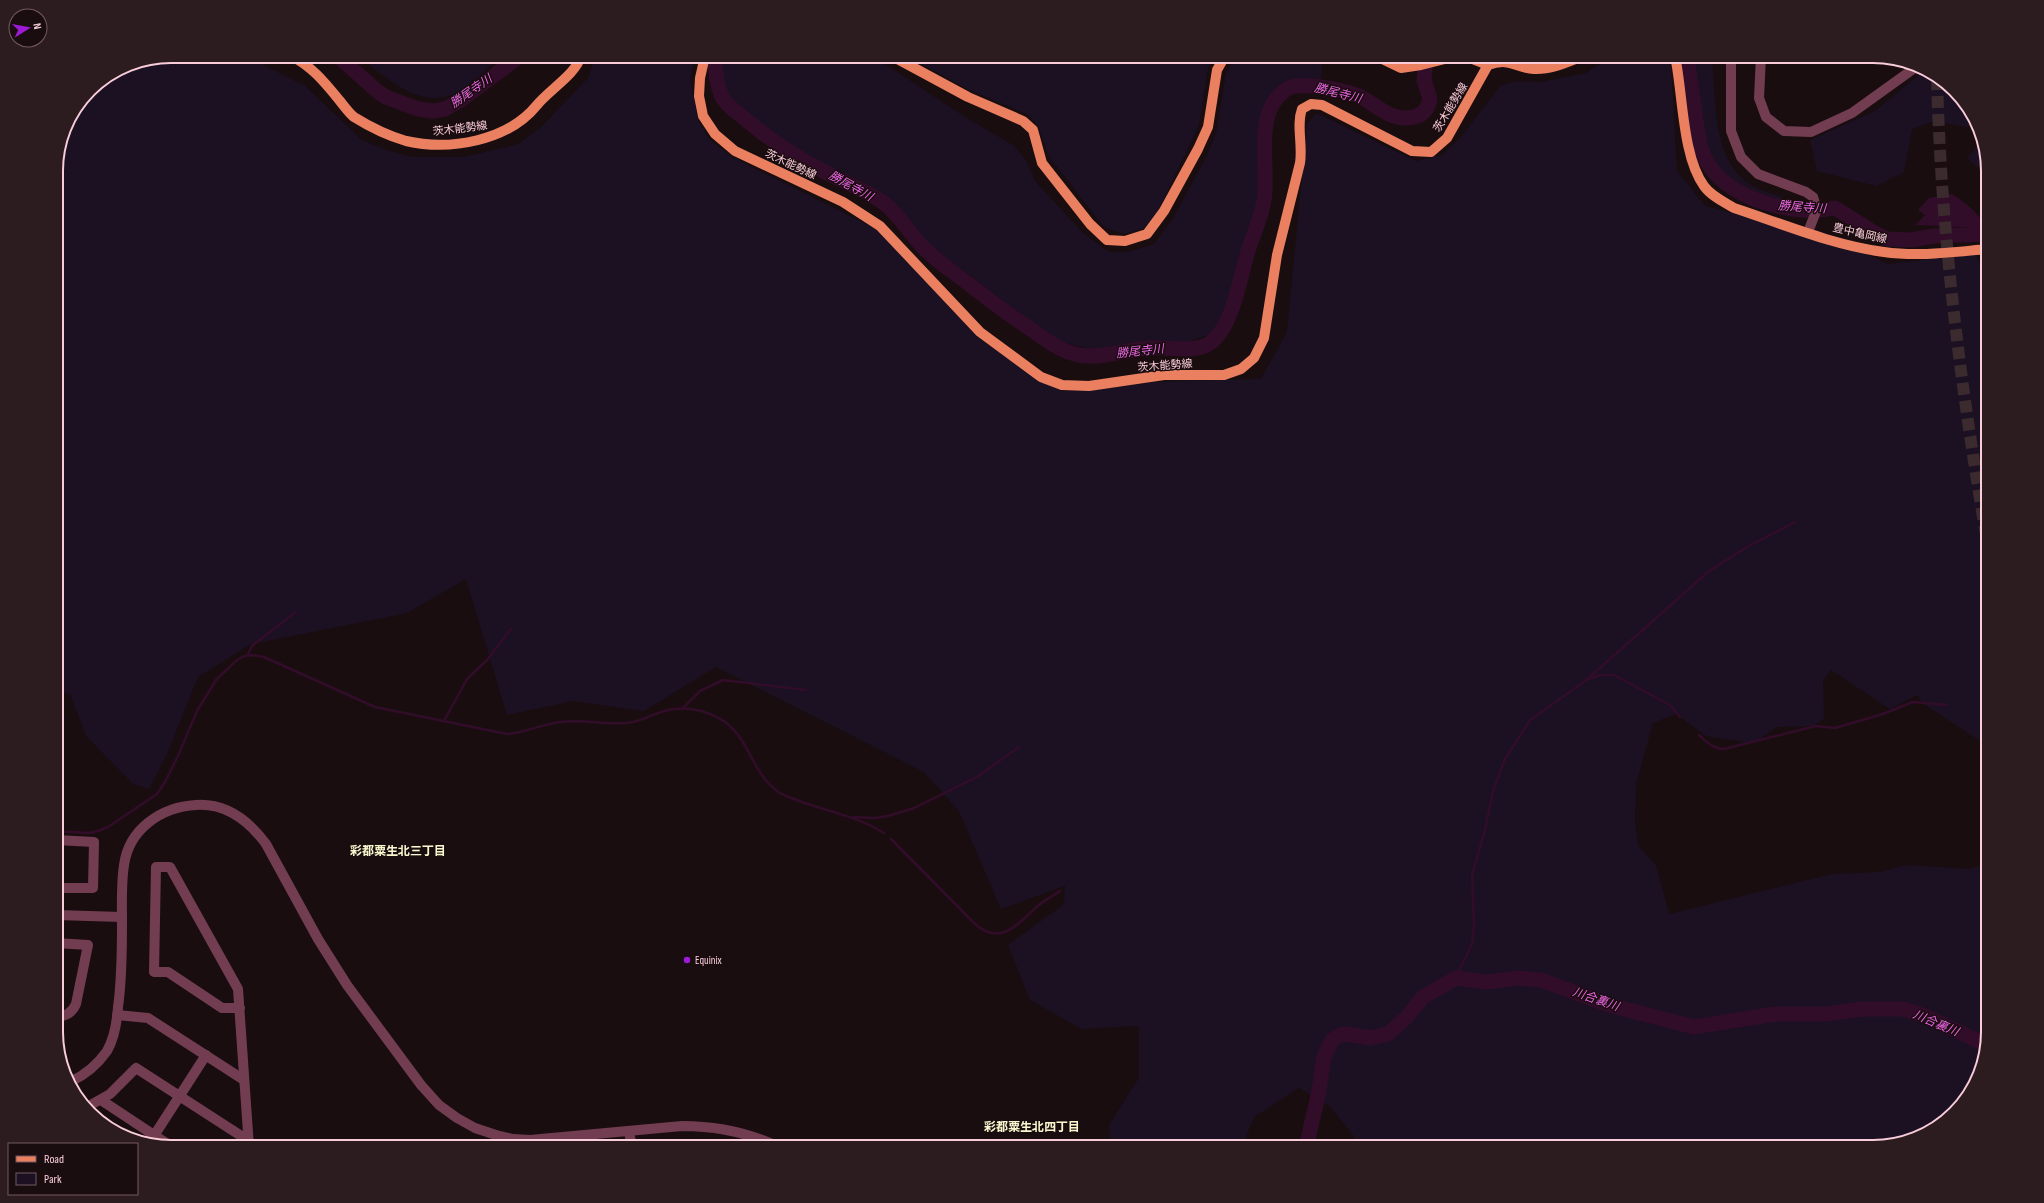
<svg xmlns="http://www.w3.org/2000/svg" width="2044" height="1203" font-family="'Sofia Sans Condensed','Noto Sans JP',sans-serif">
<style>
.green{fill:#1b1123}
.water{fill:#320d2a}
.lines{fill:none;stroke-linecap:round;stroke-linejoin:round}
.stream{stroke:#320d2a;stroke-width:2.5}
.river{stroke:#320d2a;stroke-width:15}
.highway-tunnel{stroke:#3b2a2e;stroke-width:12;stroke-dasharray:12 6;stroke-linecap:butt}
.minor{stroke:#733d51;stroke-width:10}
.major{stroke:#eb8061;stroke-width:10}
.poi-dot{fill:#9e1bd6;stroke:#1a0d10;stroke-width:1.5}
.labels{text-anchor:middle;stroke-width:3;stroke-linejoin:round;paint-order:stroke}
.street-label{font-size:11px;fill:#f9ccd9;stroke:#1a0d10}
.poi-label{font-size:11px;fill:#f9ccd9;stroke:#1a0d10;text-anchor:start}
.water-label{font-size:12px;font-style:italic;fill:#ec67e4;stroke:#1a0d10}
.neighbourhood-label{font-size:12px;font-weight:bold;fill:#f9f7ce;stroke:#1a0d10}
.rim{fill:none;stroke:#f9ccd9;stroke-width:2}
</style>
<rect width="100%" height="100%" fill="#1a0d10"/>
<g class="green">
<path d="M 171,56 L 246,56 L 305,86 L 362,140 L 389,151 L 413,157 L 464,157 L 519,144 L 543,125 L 589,77 L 595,56 L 695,56 L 690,79 L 698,120 L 709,139 L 732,157 L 878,230 L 977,337 L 1039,380 L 1062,390 L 1089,391 L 1154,382 L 1261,379 L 1287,332 L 1307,124 L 1316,113 L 1416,161 L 1442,155 L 1462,136 L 1500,86 L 1516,81 L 1541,82 L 1586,73 L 1613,56 L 1667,56 L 1671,67 L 1677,171 L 1705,206 L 1762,221 L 1866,254 L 1888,264 L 1976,254 L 1988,285 L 1988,746 L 1924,704 L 1917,695 L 1890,709 L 1831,670 L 1823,680 L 1824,719 L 1814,726 L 1777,727 L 1757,741 L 1744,742 L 1706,736 L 1676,714 L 1653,723 L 1636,784 L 1635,822 L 1638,846 L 1656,865 L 1669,914 L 1832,874 L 1881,872 L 1905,865 L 1969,869 L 1988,863 L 1988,1032 L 1973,1089 L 1931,1132 L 1874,1147 L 1362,1147 L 1331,1107 L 1299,1088 L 1254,1117 L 1242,1147 L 1111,1147 L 1109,1125 L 1139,1078 L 1139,1026 L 1082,1029 L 1030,1000 L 1008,945 L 1064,904 L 1065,886 L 1001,909 L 959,811 L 924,772 L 716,667 L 644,711 L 573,701 L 507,715 L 466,579 L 407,613 L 251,644 L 198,677 L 167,754 L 149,789 L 133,784 L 86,736 L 70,694 L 56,691 L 56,163 L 65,127 L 90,89 L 110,76 L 113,77 L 137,68 L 139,62 Z"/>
<path d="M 358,56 L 502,56 C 489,66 470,86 456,93 C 421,111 384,76 358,56 Z"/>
<path d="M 721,56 L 873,56 L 965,117 L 1013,145 L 1026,160 L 1035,181 L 1083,233 L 1109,252 L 1128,252 L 1154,244 L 1172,220 L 1208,154 L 1216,133 L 1226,74 L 1236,56 L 1323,56 L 1320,85 L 1307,82 L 1283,86 L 1272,96 L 1263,111 L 1259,126 L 1258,147 L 1260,179 L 1258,200 L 1249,237 L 1242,251 L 1235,280 L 1227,306 L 1214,333 L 1188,342 L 1135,342 L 1096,350 L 1060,342 L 1012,308 L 969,274 L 938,255 L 904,213 L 887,198 L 861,181 L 831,168 L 787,144 L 728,99 L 722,74 Z"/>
<path d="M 907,56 L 1215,56 L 1208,67 L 1199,125 L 1158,211 L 1144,228 L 1124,234 L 1104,227 L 1048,155 L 1038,125 L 1027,114 L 967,89 Z"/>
<path d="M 1692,56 L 1712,56 C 1716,97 1711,156 1748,183 C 1757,190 1771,193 1782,197 L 1782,203 C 1695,184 1702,129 1692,56 Z"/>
<path d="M 1925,70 L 1930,71 L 1973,113 L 1976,125 L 1966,127 L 1934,121 L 1912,129 L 1904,172 L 1876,186 L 1817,171 L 1810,140 L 1875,111 Z"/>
<path d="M 1981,142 L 1988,163 L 1987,171 L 1982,164 L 1977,167 L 1967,158 Z"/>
</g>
<path class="water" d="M 1952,194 C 1965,202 1980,214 1986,228 L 1916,225 L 1925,215 L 1918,210 L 1929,198 Z"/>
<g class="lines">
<g class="stream">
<path d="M 247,656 L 252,646 L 296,612"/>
<path d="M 1588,679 L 1601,675 L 1614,675 L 1670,705 L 1680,717"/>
<path d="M 682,709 L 700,691 L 723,680 L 806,690"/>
<path d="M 444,721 L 467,679 L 487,660 L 511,629"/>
<path d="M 1699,735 C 1707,742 1713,749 1724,749 L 1816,726 L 1835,728 L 1883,714 L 1913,702 L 1947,705"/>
<path d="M 854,817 L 875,818 L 888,816 L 914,808 L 977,777 L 1019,747"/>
<path d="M 56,831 L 89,833 L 98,831 L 108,827 L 157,794 L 165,782 L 178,756 L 197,711 L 216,680 L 237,660 L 244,656 L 252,655 L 264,657 L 375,707 L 507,734 C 525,733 542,724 560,722 C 582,719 604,725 626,723 C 639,722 649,716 661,712 C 682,705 706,709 725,722 C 750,740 753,776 780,793 C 787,797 795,799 802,802 C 830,812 859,817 884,833"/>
<path d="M 891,839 L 974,923 C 1001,948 1018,923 1039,905 C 1045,900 1053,896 1060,891"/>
<path d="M 1455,979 L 1472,944 L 1474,925 L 1472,875 L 1485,830 L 1493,791 L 1505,759 L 1530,720 L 1585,681 L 1708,572 L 1747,547 L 1795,522"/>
</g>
<g class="river">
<path d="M 338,56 L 377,91 L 386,97 L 418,109 L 433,111 L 445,109 L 461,100 L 520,56"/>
<path d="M 715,56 C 715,70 716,84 722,97 C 727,106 738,113 745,119 C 771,141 799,159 829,174 C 848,184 868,191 885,204 C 899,215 908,231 920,244 C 934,260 952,271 969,284 C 989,300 1008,314 1029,328 C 1045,339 1059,351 1079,355 C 1102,359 1125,350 1147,348 C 1166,346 1194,354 1210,343 C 1233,327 1240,277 1248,251 C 1253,235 1261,218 1264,201 C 1270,166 1251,109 1289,88 C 1301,81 1349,91 1361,97 C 1379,107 1392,122 1414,117 C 1424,115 1428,108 1430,99 L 1424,80 L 1426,56"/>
<path d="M 1687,56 C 1689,74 1692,92 1695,111 C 1697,125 1698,142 1704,156 C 1722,199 1793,217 1835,208 L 1878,235 L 1888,239 L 1911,240 L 1934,236 L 1988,234"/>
<path d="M 1306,1147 L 1318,1096 L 1324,1057 L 1332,1040 L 1340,1035 L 1347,1034 L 1370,1038 L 1388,1034 L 1407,1017 L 1423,997 L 1456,978 L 1487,982 L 1517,978 L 1541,980 L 1609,1005 L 1694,1027 L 1775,1014 L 1826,1014 L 1862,1009 L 1903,1009 L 1925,1016 L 1985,1044"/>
</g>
<path class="highway-tunnel" d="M 1937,78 C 1941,234 1961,392 1988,546"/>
<g class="minor">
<path d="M 1731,56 L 1731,131 L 1741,157 L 1758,174 L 1806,192 L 1813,197 L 1817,209 L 1808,232"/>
<path d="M 1761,56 L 1759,98 L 1766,117 L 1784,131 L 1811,132 L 1852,113 L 1916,67"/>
<path d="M 56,840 L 94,842 L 93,888 L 56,888"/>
<path d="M 56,915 L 122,917"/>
<path d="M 56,943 L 88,945 L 76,1004 C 72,1013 66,1016 56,1017"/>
<path d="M 240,1008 L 222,1008 L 168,972 L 154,972 L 156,867 L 170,867 L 238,989 L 249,1147"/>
<path d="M 117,1015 L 148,1018 L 244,1080"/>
<path d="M 70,1082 C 85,1075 98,1064 107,1051 C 115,1037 117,1022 118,1007 C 122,979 122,951 122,923 C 122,904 121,884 124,865 C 129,829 161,807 196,805 C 226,803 249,821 266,844 L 318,939 L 347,985 L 421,1085 L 439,1105 L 457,1118 L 475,1128 L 496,1135 L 513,1139 L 530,1140 L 682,1126 C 717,1126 747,1132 779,1147"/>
<path d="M 101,1100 L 172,1147"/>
<path d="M 87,1107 L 110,1094 L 136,1068 L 249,1141"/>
<path d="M 629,1132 L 632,1147"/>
<path d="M 150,1142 L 206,1055"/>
</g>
<g class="major">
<path d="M 291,56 C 312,66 326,84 340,101 C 344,106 349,113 354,117 C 370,127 389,136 406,141 C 450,151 508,141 537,105 C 549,90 576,74 581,56"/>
<path d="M 705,56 L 700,78 L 699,96 L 703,116 L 715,134 L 735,151 L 843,202 L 880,226 L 980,332 L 1041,377 L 1062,385 L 1089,386 L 1164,375 L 1224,375 L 1241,369 L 1254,358 L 1264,338 L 1277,255 L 1300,163 C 1303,145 1296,125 1302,109 L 1311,104 L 1322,105 L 1412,151 L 1431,152 L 1447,138 L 1488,65"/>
<path d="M 892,56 L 968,97 L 1023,121 L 1033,130 L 1042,163 L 1090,224 L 1107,240 L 1125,241 L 1147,234 L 1164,211 L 1198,149 L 1208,127 L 1217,70 L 1225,56"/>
<path d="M 1376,56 L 1401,68 L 1421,65 L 1457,56"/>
<path d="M 1465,56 L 1488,65"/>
<path d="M 1675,56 C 1683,93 1682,156 1704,186 C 1711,196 1724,202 1734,208 C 1783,224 1832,245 1884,252 C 1918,257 1953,252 1988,249"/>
<path d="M 1488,65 C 1511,57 1514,68 1534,69 C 1550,70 1567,63 1582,56"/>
</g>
</g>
<circle class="poi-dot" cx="687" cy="960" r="4"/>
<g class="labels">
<g class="street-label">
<text transform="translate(1450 107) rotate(-59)" y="4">茨木能勢線</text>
<text transform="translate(460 128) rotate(-7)" y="4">茨木能勢線</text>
<text transform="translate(791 164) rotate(25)" y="4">茨木能勢線</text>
<text transform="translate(1860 233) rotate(13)" y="4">豊中亀岡線</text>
<text transform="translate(1165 365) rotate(-4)" y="4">茨木能勢線</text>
</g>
<g class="poi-label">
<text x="695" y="964">Equinix</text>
</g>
<g class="water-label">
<text transform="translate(471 91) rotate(-35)" y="4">勝尾寺川</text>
<text transform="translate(1338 93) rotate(14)" y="4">勝尾寺川</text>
<text transform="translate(851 186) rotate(29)" y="4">勝尾寺川</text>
<text transform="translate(1802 207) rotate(4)" y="4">勝尾寺川</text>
<text transform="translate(1140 351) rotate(-6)" y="4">勝尾寺川</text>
<text transform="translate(1596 999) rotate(19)" y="4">川合裏川</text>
<text transform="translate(1936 1023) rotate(23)" y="4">川合裏川</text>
</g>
<g class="neighbourhood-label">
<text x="398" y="855">彩都粟生北三丁目</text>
<text x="1032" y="1131">彩都粟生北四丁目</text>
</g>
</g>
<path d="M0 0H2044V1203H0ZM171 63H1873A108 108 0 0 1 1981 171V1032A108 108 0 0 1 1873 1140H171A108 108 0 0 1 63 1032V171A108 108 0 0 1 171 63Z" fill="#2c1c20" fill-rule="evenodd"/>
<path class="rim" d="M171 63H1873A108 108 0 0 1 1981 171V1032A108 108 0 0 1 1873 1140H171A108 108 0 0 1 63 1032V171A108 108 0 0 1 171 63Z"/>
<rect x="8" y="1143" width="130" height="52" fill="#1a0d10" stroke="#735960"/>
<rect x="16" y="1156" width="20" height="6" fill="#eb8061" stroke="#735960"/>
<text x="44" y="1163" font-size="12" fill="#f9ccd9">Road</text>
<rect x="16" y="1173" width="20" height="12" fill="#1b1123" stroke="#735960"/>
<text x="44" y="1183" font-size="12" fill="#f9ccd9">Park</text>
<g transform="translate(28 28) rotate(79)"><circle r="19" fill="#1a0d10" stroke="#735960"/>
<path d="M0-3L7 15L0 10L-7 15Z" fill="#9e1bd6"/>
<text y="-6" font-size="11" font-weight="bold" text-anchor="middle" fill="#f9ccd9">N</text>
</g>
</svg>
